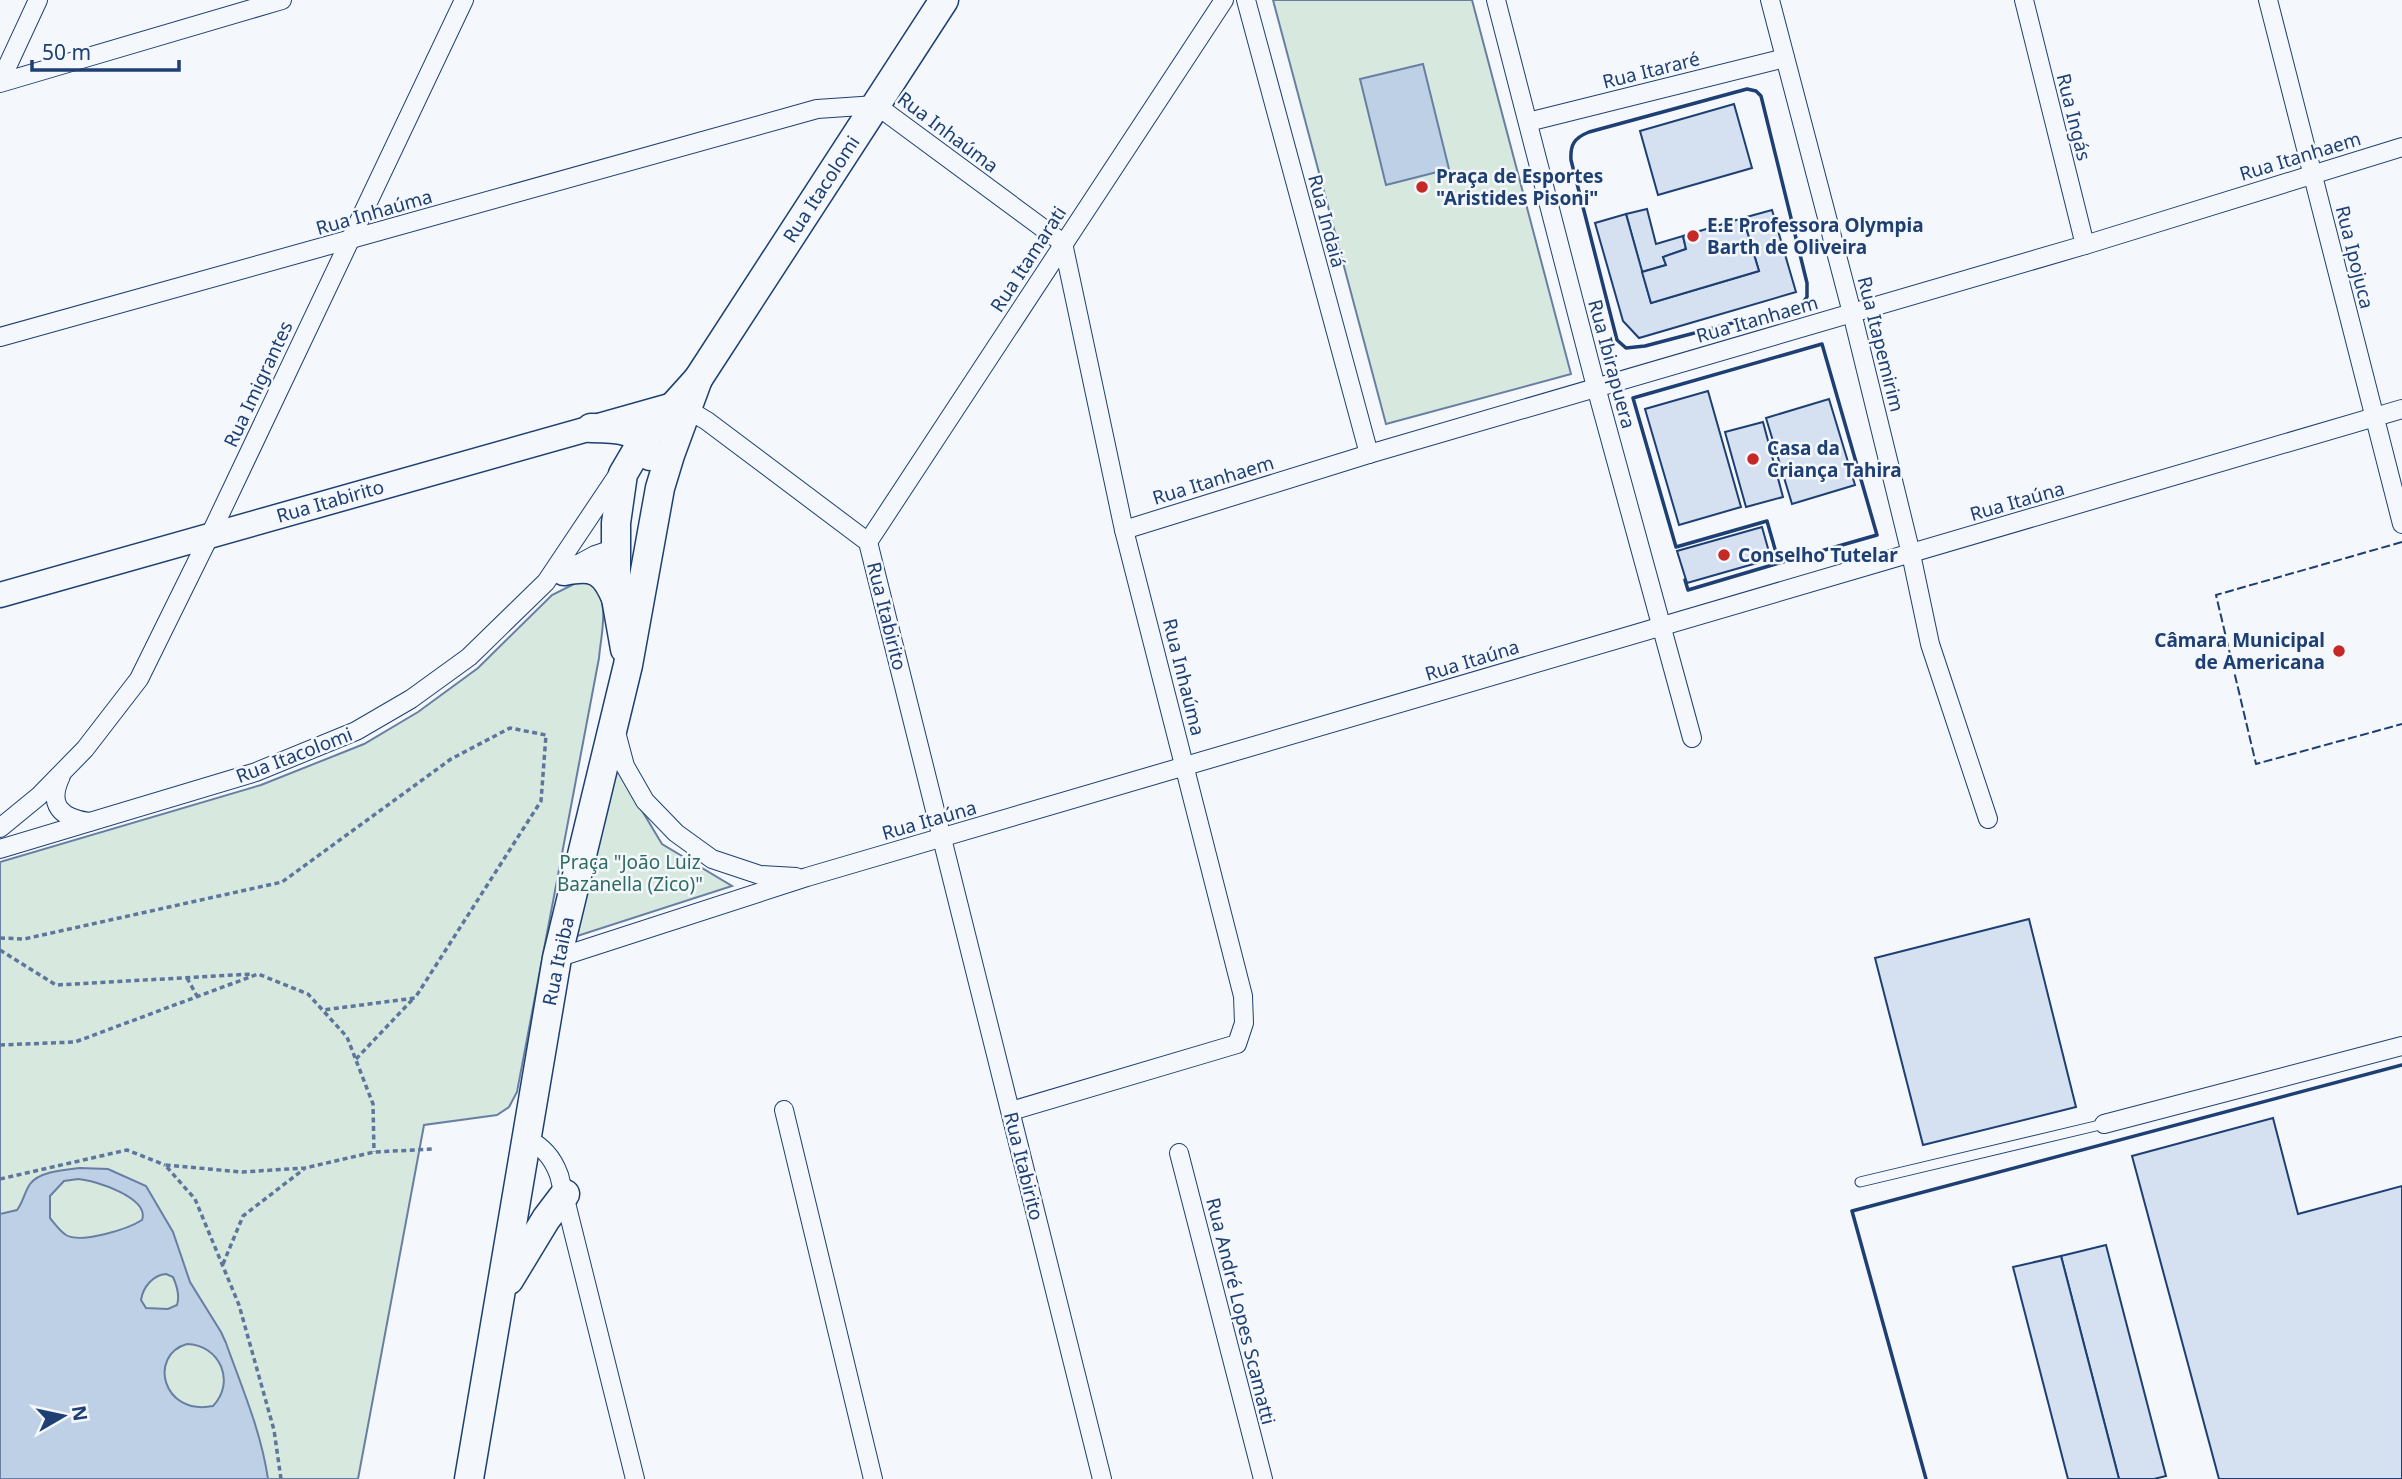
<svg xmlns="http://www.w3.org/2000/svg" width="2402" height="1479" font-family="'Noto Sans',sans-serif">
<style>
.green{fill:#d7e8df;stroke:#687fa3;stroke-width:2}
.water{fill:#bed0e5;stroke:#687fa3;stroke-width:2;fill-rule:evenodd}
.building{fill:#d5e0f0;stroke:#1d3f73;stroke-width:2}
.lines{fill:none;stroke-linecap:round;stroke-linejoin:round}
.lane-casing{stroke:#1d3f73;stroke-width:11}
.street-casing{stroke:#1d3f73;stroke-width:20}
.secondary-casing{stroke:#1d3f73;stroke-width:27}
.primary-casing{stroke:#1d3f73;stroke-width:31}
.path{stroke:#5e769c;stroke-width:3.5;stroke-dasharray:5 3.5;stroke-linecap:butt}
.lane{stroke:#f4f7fb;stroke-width:9}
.street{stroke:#f4f7fb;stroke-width:18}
.secondary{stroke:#f4f7fb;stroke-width:24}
.primary{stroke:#f4f7fb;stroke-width:28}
.fence{stroke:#1d3f73;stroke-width:2;stroke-dasharray:9 3.5;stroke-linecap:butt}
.wall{stroke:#1d3f73;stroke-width:3.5}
.poi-dot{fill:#c62828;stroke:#f4f7fb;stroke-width:2.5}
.labels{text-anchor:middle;stroke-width:5;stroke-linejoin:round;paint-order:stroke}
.street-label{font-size:19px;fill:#1d3f73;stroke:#f4f7fb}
.poi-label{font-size:19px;font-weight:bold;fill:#1d3f73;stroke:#f4f7fb;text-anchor:start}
.park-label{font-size:19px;fill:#2c6c60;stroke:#f4f7fb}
</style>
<rect width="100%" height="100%" fill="#f4f7fb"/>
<g class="green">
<path d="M 1273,0 L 1472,0 L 1571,374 L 1386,424 Z"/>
<path d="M 578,582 L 591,582 C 611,601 601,633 599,658 L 517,1092 L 509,1107 L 497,1115 L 424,1125 L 358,1479 L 0,1479 L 0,862 L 261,785 L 364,744 L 418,712 L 478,668 L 552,595 Z"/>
<path d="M 611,759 L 662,844 L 732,886 L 571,938 Z"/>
</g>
<g class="water">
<path d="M 1423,64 L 1449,169 L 1386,185 L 1360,79 Z"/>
<path d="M 80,1168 L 108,1169 L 146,1186 L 173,1232 L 190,1282 L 221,1332 L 226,1343 C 242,1388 261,1431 268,1479 L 0,1479 L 0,1214 L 17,1210 C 23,1202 25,1191 30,1184 C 40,1171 65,1170 80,1168 ZM 78,1179 C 95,1180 150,1198 142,1220 C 128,1229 81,1244 66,1235 C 60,1231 55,1224 50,1218 L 50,1196 L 64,1181 ZM 166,1274 L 173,1277 C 177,1286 180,1296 177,1305 L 168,1309 L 146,1308 L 141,1300 C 143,1287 153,1275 166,1274 ZM 187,1344 C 220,1345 236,1382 213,1406 C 162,1416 148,1355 187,1344 Z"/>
</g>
<g class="building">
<path d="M 1734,104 L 1752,168 L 1658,195 L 1640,131 Z"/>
<path d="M 1647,209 L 1656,244 L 1683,236 L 1686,249 L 1663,257 L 1666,265 L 1642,272 L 1626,214 Z"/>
<path d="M 1772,210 L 1796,292 L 1639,338 L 1623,321 L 1595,223 L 1626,214 L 1651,303 L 1759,271 L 1743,218 Z"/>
<path d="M 1743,218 L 1759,271 L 1651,303 L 1642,272 L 1666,265 L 1663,257 L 1686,249 L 1683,236 Z"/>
<path d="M 1708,391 L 1741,507 L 1679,525 L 1645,409 Z"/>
<path d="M 1829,399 L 1855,485 L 1792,504 L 1766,418 Z"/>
<path d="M 1763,422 L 1783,497 L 1746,507 L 1725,432 Z"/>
<path d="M 1762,527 L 1771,559 L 1687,583 L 1677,551 Z"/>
<path d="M 2029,919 L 2076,1107 L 1923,1145 L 1875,958 Z"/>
<path d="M 2273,1118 L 2298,1214 L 2402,1186 L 2402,1479 L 2219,1479 L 2132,1156 Z"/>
<path d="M 2106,1245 L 2166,1476 L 2154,1479 L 2119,1479 L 2061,1256 Z"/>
<path d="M 2061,1256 L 2119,1479 L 2068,1479 L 2013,1267 Z"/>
</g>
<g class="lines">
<defs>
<path id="lane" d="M 1860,1182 L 2104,1124"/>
<g id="street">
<path d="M 1246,0 L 1369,454"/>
<path d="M 1496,0 L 1596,387 L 1692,738"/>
<path d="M 1770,0 L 1852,313 L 1911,554 L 1930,644 L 1988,819"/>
<path d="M 2024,0 L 2085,245"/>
<path d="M 2268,0 L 2402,524"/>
<path d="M 0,82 L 38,0"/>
<path d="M 0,83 L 282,0"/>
<path d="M 1528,122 L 1785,58"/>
<path d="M 0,337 L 817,109 L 876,105 L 1063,243 L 1124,530 L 1243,996 L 1244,1023 L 1237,1044 L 1011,1111"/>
<path d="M 687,409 L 707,421 L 868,542 L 1102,1479"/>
<path d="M 1124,530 L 1369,454 L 2085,245 L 2402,147"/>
<path d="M 868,542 L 1224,0"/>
<path d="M 573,567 L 595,555 L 616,548"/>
<path d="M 616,732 L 625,766 L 645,801 L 676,833 L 712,859 L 760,875 L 796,877"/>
<path d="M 61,776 C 47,805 61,818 89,822"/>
<path d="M 0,828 L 39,796 L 85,749 L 139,679 L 210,535 L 464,0"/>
<path d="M 0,849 L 256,772 L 356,731 L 411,699 L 469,657 L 546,582 L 619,473"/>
<path d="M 557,958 L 807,877 L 2402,409"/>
<path d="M 784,1110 L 873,1479"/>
<path d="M 2104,1124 L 2402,1046"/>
<path d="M 526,1137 C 543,1148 552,1156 559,1175 L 635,1479"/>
<path d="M 1179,1153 L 1263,1479"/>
</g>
<path id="secondary" d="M 0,595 L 673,405 L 680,406"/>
<g id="primary">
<path d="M 591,428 C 615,428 643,428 650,456"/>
<path d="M 564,571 C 594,565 604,570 616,598"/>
<path d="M 625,649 L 616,598 L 616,523 L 623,474 L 643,440 L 698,379 L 944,0"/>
<path d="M 509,1280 L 546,1219 L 565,1194"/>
<path d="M 469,1479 L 557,958 L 628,665 L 660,488 L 670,455 L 698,379"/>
</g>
</defs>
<use href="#lane" class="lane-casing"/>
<use href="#street" class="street-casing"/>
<use href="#secondary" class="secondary-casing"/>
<use href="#primary" class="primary-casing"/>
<g class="path">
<path d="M 0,938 L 24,939 L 282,882 L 451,759 L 510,728 L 546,735 L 541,801 L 415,998 L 323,1010"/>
<path d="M 0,950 L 56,985 L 252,974"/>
<path d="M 187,978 L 197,996"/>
<path d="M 0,1045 L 75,1042 L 258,974 L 308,994 L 347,1037 L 373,1104 L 374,1152"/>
<path d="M 356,1059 L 413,999"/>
<path d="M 0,1179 L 127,1150 L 165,1165"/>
<path d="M 223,1264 L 243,1216 L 304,1169"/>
<path d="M 281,1479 L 274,1430 L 239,1305 L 195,1199 L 165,1165 L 242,1172 L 305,1168 L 374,1152 L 434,1149"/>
</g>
<use href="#lane" class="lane"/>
<use href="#street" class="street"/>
<use href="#secondary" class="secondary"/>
<use href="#primary" class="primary"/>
<path class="fence" d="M 2402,542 L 2216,595 L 2256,764 L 2402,724"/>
<g class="wall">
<path d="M 1747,89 L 1756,91 L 1761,96 L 1807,283 L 1807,297 L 1801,305 L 1645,346 L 1626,348 L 1617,340 L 1571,160 C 1570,145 1574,138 1589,132 Z"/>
<path d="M 1822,344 L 1877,535 L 1779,563 L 1767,521 L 1676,547 L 1633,398 Z"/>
<path d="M 1685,580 L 1688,590 L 1779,563"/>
<path d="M 1926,1479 L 1852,1211 L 2402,1065"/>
</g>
</g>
<g class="poi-dot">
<circle cx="1422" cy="187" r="7"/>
<circle cx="1693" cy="236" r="7"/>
<circle cx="1753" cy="459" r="7"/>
<circle cx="1724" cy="555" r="7"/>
<circle cx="2339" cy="651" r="7"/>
</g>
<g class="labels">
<g class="street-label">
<text transform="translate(1651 70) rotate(-14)" y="7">Rua Itararé</text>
<text transform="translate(2074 117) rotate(76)" y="7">Rua Ingás</text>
<text transform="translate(948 132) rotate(37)" y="7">Rua Inhaúma</text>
<text transform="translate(2300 156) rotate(-17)" y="7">Rua Itanhaem</text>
<text transform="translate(821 189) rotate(-57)" y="7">Rua Itacolomi</text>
<text transform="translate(374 212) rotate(-16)" y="7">Rua Inhaúma</text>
<text transform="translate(1327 221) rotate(75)" y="7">Rua Indaiá</text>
<text transform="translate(2355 257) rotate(76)" y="7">Rua Ipojuca</text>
<text transform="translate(1028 259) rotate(-57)" y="7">Rua Itamarati</text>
<text transform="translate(1757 319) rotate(-16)" y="7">Rua Itanhaem</text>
<text transform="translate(1881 344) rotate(76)" y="7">Rua Itapemirim</text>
<text transform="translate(1612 364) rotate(75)" y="7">Rua Ibirapuera</text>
<text transform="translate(258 384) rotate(-65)" y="7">Rua Imigrantes</text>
<text transform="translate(1213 480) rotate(-17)" y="7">Rua Itanhaem</text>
<text transform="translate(330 501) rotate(-16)" y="7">Rua Itabirito</text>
<text transform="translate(2017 501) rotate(-16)" y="7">Rua Itaúna</text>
<text transform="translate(887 616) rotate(76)" y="7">Rua Itabirito</text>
<text transform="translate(1472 660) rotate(-17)" y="7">Rua Itaúna</text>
<text transform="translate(1184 677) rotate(76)" y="7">Rua Inhaúma</text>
<text transform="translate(294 755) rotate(-21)" y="7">Rua Itacolomi</text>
<text transform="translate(929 820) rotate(-16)" y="7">Rua Itaúna</text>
<text transform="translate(558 961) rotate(-78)" y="7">Rua Itaiba</text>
<text transform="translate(1024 1166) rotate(76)" y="7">Rua Itabirito</text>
<text transform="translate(1241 1311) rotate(76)" y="7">Rua André Lopes Scamatti</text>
</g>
<g class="poi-label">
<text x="1436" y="183">Praça de Esportes<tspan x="1436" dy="22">"Aristides Pisoni"</tspan></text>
<text x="1707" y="232">E.E Professora Olympia<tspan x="1707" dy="22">Barth de Oliveira</tspan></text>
<text x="1767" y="455">Casa da<tspan x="1767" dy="22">Criança Tahira</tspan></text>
<text x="1738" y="562">Conselho Tutelar</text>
<text x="2325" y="647" text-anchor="end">Câmara Municipal<tspan x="2325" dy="22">de Americana</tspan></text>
</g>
<g class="park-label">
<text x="630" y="869">Praça "João Luiz<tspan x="630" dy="22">Bazanella (Zico)"</tspan></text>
</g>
</g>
<g transform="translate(63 1416) rotate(81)" stroke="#f4f7fb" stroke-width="5" paint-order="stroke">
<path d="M0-5L12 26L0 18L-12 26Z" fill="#1d3f73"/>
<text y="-10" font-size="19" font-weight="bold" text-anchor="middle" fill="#1d3f73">N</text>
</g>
<path d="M32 60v10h147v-10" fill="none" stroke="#1d3f73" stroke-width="3.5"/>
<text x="42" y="60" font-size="21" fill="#1d3f73" stroke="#f4f7fb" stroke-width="5" paint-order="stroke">50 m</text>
</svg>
